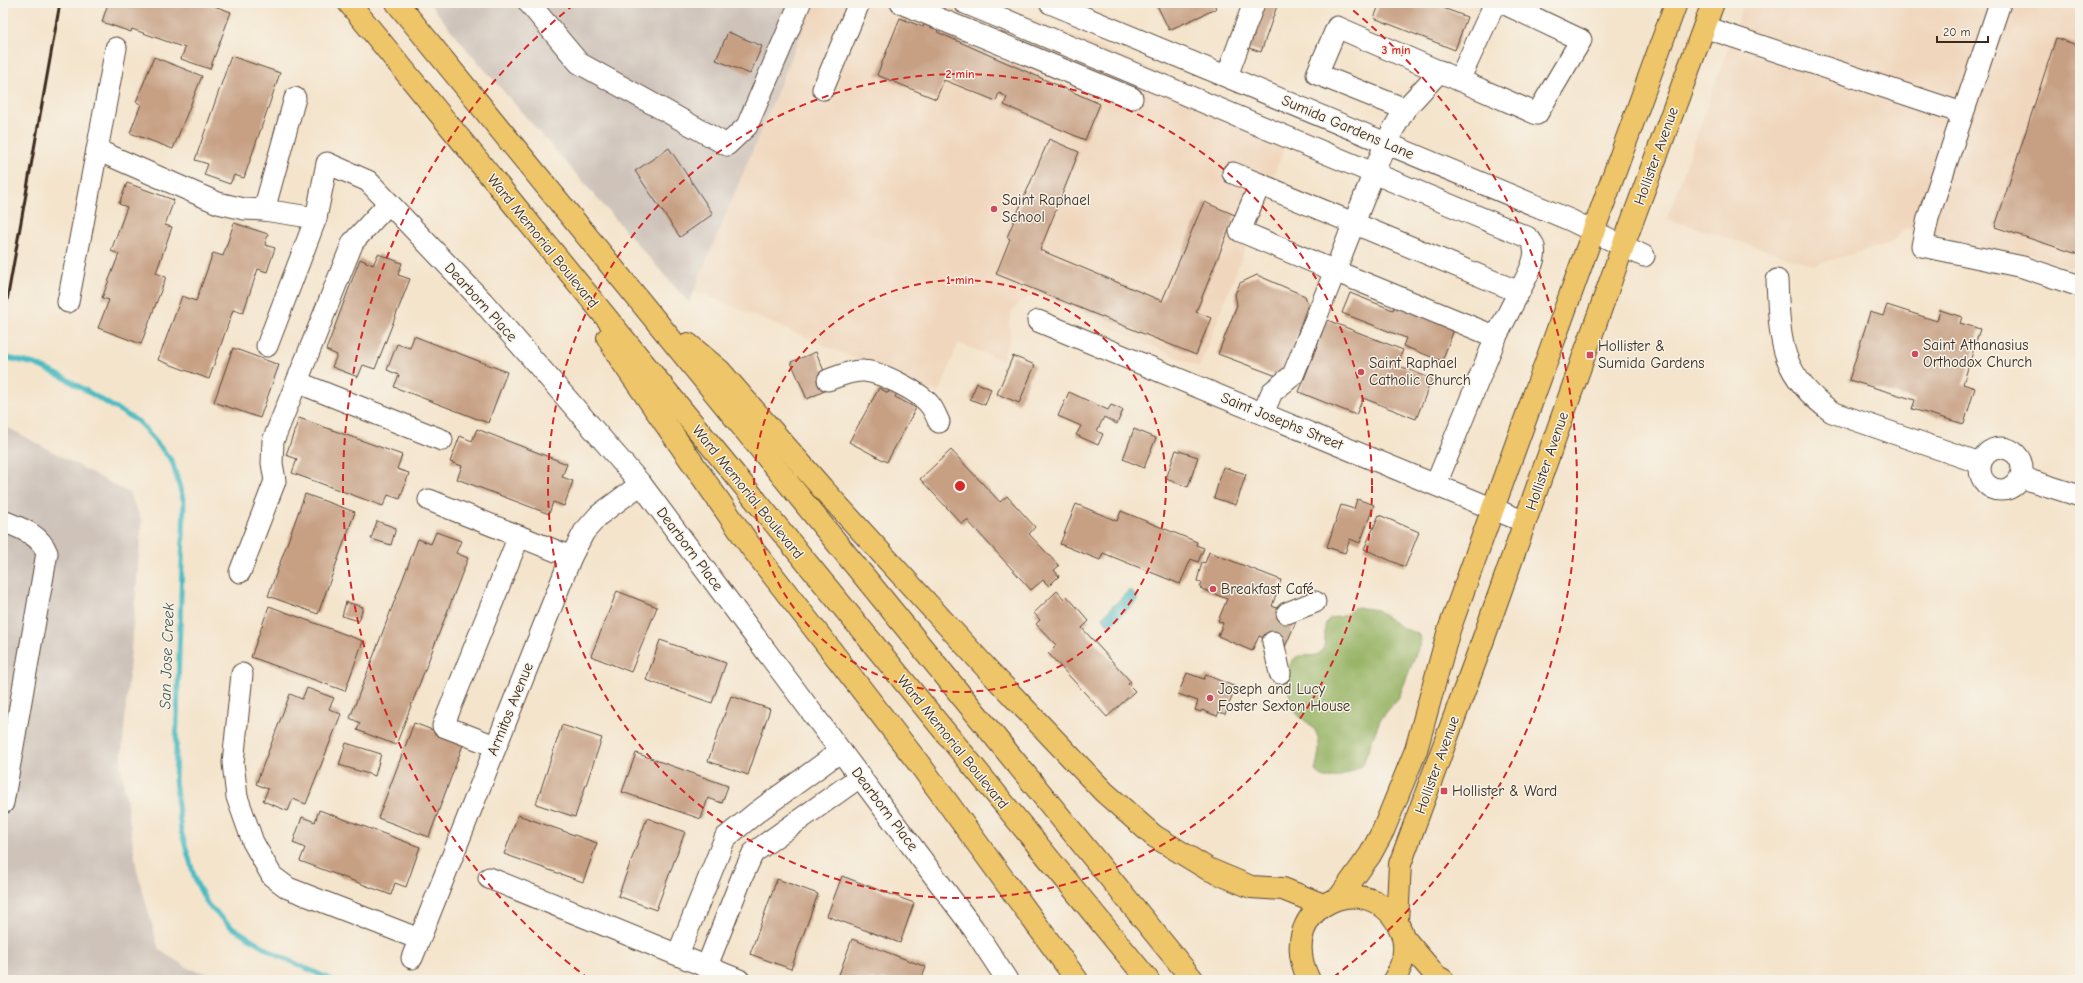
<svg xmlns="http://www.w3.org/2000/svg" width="2083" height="983" font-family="'Comic Neue',sans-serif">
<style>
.built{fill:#f0d6bc}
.industrial{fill:#cec2b9}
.forest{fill:#98b466;stroke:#6a6f42}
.water{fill:#4cbbc2;stroke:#447270}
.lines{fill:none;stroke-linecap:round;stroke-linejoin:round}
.stream{stroke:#4cbbc2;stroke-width:5}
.building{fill:#c7a084}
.minor-tunnel{stroke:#cfbfa9;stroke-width:21;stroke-dasharray:21 10;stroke-linecap:butt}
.minor-casing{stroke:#574638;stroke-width:23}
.major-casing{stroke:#574638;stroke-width:24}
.highway-casing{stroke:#574638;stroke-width:24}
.minor{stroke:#fff;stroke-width:21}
.major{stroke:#eec569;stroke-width:22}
.highway{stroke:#eec569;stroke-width:22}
.rail{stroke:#3b2a1e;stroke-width:3}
.ring{fill:none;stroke:#d62828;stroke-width:2;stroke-dasharray:7 5}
.poi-dot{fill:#d1495b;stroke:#f7f3e8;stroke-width:1.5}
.labels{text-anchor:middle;stroke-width:3;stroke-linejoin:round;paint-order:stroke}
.street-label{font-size:15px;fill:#3b2a1e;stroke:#f7f3e8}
.poi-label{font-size:15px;fill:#3b2a1e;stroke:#f7f3e8;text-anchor:start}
.water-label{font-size:16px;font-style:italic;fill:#40564f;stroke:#f7f3e8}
.centre{fill:#d62828;stroke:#f7f3e8;stroke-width:2}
.ring-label{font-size:12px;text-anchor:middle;font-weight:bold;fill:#d62828;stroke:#f7f3e8;stroke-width:3;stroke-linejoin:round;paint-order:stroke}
</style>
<rect width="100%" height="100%" fill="#f7f3e8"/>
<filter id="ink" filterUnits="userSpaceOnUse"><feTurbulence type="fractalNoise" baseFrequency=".025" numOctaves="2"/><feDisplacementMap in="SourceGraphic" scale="8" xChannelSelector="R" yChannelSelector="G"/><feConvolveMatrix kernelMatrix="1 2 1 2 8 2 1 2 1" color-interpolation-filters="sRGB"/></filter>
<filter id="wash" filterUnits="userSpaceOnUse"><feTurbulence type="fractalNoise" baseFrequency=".012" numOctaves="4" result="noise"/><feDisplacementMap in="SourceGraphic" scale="16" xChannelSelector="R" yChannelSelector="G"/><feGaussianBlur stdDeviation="0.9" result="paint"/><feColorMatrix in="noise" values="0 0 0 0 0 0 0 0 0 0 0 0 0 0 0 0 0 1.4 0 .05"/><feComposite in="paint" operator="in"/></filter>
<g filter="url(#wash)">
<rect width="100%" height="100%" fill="#f4e4cc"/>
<g class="built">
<path d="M 814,3 L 996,3 L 1292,128 L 1199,367 L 1036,293 L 1020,302 L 1011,312 L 1009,325 L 1011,337 L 1002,360 L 958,343 L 939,394 L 694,290 Z"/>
<path d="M 1744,3 L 2080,3 L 2080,271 L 2028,254 L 1953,243 L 1944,234 L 1906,228 L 1891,243 L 1814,265 L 1667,219 Z"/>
</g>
<g class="industrial">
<path d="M 429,3 L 814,3 L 689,303 L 469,52 Z"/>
<path d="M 3,425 L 129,493 L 142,521 L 121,765 L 137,871 L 159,950 L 190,969 L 236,980 L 3,980 Z"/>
</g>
<path class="forest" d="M 1355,607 L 1377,610 L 1399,626 L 1420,635 L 1421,641 L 1399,697 L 1380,720 L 1362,766 C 1347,773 1328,787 1315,771 C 1318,757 1322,745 1316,732 C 1311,722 1300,720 1295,711 C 1288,700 1283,669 1294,659 C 1302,651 1313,660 1321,652 C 1329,643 1321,627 1328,620 C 1332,616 1338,618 1343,616 C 1347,614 1351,610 1355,607 Z"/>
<path class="water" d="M 1128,591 L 1132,591 L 1137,597 L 1137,601 L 1112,624 L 1108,624 L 1103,618 L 1104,615 Z"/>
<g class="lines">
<path class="stream" d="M 3,357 L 35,364 L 63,377 L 139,422 L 172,461 L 184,502 L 175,780 L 181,831 L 196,882 L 208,905 L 230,926 L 277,955 L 332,980"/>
</g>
<g id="blocks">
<g class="building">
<path d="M 108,3 L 206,3 L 231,12 L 210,69 L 181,59 L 185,48 L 132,29 L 131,32 L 102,22 Z"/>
<path d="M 1156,3 L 1214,3 L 1216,9 L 1169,30 Z"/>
<path d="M 1265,3 L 1278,3 L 1261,52 L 1249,48 Z"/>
<path d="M 1380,3 L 1430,3 L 1467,17 L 1455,50 L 1374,18 Z"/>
<path d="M 900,18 L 923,27 L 927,19 L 940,24 L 937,32 L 1100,104 L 1085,140 L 1004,105 L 1007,97 L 999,93 L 996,101 L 944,80 L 936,99 L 877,75 Z"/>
<path d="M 728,32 L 762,46 L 750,74 L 716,60 Z"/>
<path d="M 2056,38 L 2080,46 L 2080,255 L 1995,227 Z"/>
<path d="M 231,56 L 280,73 L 244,178 L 234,175 L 230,184 L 204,175 L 208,164 L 195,160 Z"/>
<path d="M 154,57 L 202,76 L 173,149 L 130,133 L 141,104 L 136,102 Z"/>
<path d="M 1049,139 L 1079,152 L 1040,250 L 1162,301 L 1204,202 L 1235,215 L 1196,312 L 1211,318 L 1196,355 L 996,274 L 1010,239 L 1007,237 Z"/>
<path d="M 669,148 L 713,214 L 680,237 L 635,171 Z"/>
<path d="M 127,183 L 174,200 L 165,225 L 172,227 L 156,273 L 166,277 L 141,344 L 98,328 L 109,300 L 102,298 L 119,254 L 111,251 L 127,207 L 119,204 Z"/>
<path d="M 234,223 L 268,234 L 265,245 L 275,248 L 267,272 L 258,269 L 243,313 L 233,310 L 209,379 L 158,360 L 182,296 L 196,301 L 213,253 L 223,256 Z"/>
<path d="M 378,254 L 402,263 L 398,275 L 410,279 L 375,369 L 363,365 L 358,377 L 332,367 L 337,355 L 326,350 L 360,259 L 373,265 Z"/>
<path d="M 1257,275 L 1305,296 L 1308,304 L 1282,378 L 1218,354 L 1237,305 L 1235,294 L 1240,283 Z"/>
<path d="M 1350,293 L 1393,310 L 1396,304 L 1455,327 L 1442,361 L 1403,346 L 1406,338 L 1342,313 Z"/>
<path d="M 1887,305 L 1937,321 L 1940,310 L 1962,317 L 1960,323 L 1980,329 L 1963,384 L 1975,388 L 1964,424 L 1912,409 L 1915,400 L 1849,380 L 1870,312 L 1883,316 Z"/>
<path d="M 1327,320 L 1403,350 L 1397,365 L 1432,379 L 1416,419 L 1363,398 L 1356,415 L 1299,392 Z"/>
<path d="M 414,336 L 507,372 L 488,423 L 394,387 L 399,375 L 387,370 L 397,344 L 410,348 Z"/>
<path d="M 233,348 L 279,365 L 260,418 L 214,402 Z"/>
<path d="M 816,352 L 831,388 L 807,399 L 791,362 Z"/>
<path d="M 1013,356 L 1035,365 L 1019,403 L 997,394 Z"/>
<path d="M 977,383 L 991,389 L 985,405 L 970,399 Z"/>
<path d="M 879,388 L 888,393 L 890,389 L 897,393 L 895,397 L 916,408 L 887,462 L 849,442 Z"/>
<path d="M 1069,392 L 1108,410 L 1111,405 L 1123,410 L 1117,424 L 1104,417 L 1097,431 L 1103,434 L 1098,445 L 1076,435 L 1081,426 L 1058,416 Z"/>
<path d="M 299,418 L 402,455 L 397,469 L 409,473 L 400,499 L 388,495 L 383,506 L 292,473 L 297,459 L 286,455 Z"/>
<path d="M 477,429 L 567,464 L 562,477 L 573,481 L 564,506 L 553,502 L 549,514 L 457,479 L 462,466 L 450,462 L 460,436 L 472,441 Z"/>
<path d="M 1134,429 L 1156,438 L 1144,468 L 1123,459 Z"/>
<path d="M 951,450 L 1000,502 L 1007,496 L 1035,527 L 1029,534 L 1059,566 L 1054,570 L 1059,576 L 1049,586 L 1043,580 L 1031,590 L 967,520 L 962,524 L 920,479 Z"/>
<path d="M 1176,450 L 1198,457 L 1188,487 L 1166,479 Z"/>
<path d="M 1223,467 L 1246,474 L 1236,505 L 1214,498 Z"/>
<path d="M 305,494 L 355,512 L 318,614 L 268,596 Z"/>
<path d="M 1357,499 L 1374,505 L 1360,543 L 1350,539 L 1345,553 L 1327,547 L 1341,505 L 1354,509 Z"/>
<path d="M 1076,504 L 1117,521 L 1121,511 L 1197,542 L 1196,545 L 1204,548 L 1198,562 L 1191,559 L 1180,584 L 1103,553 L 1100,560 L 1060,544 Z"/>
<path d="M 1379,515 L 1419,532 L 1405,567 L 1364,549 Z"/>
<path d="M 377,521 L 396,528 L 391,545 L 371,539 Z"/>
<path d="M 436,532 L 461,541 L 456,553 L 468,558 L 396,745 L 357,730 L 360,723 L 350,718 L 418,539 L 431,544 Z"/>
<path d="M 1209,552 L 1281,580 L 1272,606 L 1298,617 L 1285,647 L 1259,636 L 1252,651 L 1218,636 L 1223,623 L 1218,621 L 1227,599 L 1200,588 L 1202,583 L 1197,581 L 1202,562 L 1205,563 Z"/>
<path d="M 617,591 L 657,607 L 631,672 L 591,656 Z"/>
<path d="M 1057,591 L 1064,599 L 1067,596 L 1089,621 L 1082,628 L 1131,682 L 1128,684 L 1135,691 L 1107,717 L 1048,653 L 1056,645 L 1036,624 L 1040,620 L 1034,613 Z"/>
<path d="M 346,602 L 363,607 L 359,621 L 342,616 Z"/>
<path d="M 269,606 L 363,641 L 345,691 L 251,657 Z"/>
<path d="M 660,640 L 726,663 L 712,703 L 646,680 Z"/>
<path d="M 1187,673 L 1204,679 L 1206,675 L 1236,687 L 1225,714 L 1219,712 L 1217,716 L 1202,710 L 1201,712 L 1195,710 L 1198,701 L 1178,694 Z"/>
<path d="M 307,688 L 334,698 L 329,709 L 341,714 L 306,804 L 293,799 L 288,811 L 263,801 L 268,789 L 256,784 L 290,694 L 302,699 Z"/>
<path d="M 731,696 L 770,709 L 748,775 L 708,761 Z"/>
<path d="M 3,711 L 9,713 L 3,731 Z"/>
<path d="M 414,723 L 464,742 L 429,837 L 378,818 Z"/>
<path d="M 562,725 L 602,738 L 575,817 L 536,804 Z"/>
<path d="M 346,743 L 381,754 L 375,776 L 339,765 Z"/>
<path d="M 636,753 L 728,786 L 722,803 L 708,798 L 701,819 L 622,792 Z"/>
<path d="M 319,810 L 420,847 L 406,887 L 395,883 L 391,895 L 300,861 L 305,848 L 293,843 L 302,817 L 315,822 Z"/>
<path d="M 518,815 L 597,843 L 583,882 L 504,854 Z"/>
<path d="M 647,818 L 685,832 L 656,910 L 618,896 Z"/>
<path d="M 842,876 L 914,903 L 900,943 L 827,916 Z"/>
<path d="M 777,879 L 818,894 L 791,969 L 750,954 Z"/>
<path d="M 852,939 L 926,967 L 921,980 L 837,980 Z"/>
</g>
</g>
</g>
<g filter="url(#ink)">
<use href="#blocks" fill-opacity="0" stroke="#574638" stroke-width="1"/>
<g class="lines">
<path class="minor-tunnel" d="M 1273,642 L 1283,616 L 1287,613"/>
<defs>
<g id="minor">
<path d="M 529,3 L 579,63 L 727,145 L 747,126 L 800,3"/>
<path d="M 901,3 L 1132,98"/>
<path d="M 965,3 L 1527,237 C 1545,250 1526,277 1519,292"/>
<path d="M 1050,3 L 1570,220 L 1644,256"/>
<path d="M 2000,3 L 1928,218 L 1922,246 L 2023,267 L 2080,286"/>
<path d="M 1704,27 L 1962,113"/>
<path d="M 116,48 L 97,150 L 218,203 L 244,209 L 264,210"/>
<path d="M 1227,76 L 1254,3"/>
<path d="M 1459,80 L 1537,114 L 1581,40 L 1503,3"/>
<path d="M 823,89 L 859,3"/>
<path d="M 1405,109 L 1317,74 L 1337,27 L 1459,80 L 1495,3"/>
<path d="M 1233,173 L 1519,292 L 1496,337 L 1436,484"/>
<path d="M 1260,184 L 1240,231 L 1335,271 L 1386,142 L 1405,109 L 1440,71"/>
<path d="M 316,218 L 327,163 L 368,181 L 483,302 L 641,484 L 973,928 L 1007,980"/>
<path d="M 1777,280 C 1780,341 1779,374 1832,412 L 1980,463"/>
<path d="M 68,302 L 97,150"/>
<path d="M 1038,321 L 1525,522"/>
<path d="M 267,346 L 316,218 L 264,210 L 295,98"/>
<path d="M 828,380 C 839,376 852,370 864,371 C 881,372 920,392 930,405 C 934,410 936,416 939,422"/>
<path d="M 297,382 L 442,440"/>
<path d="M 1263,413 L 1272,392 L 1293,375 L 1335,271 L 1496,337"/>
<circle cx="2001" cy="469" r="21"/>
<path d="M 2021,475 L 2032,481 L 2080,496"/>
<path d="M 429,500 L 571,557"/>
<path d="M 3,521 C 20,528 40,534 47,553 L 3,803"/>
<path d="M 240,572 L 275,481 L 272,463 L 273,441 L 353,242 L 388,204"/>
<path d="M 1287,613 L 1315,602"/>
<path d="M 1273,642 L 1280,673"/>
<path d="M 242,674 L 233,763 L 237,797 L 253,842 L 272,876 L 288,888 L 419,939"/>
<path d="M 495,746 L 443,726 L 519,536"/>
<path d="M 489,878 L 739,980"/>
<path d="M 678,954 L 725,838 L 757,812 L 841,751"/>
<path d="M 412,958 L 571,557 L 584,532 L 599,515 L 641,484"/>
<path d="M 707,966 L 742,877 L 753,853 L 861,776"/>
</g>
<g id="major">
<path d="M 1339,898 L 1370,855 L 1383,831 L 1416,750 L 1449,630 L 1676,3"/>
<path d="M 1397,922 L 1400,864 L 1483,640 L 1623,246 L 1713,3"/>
<path d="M 1403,937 L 1436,976 L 1443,980"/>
<path d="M 1309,980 C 1271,903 1374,864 1401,931 C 1408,948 1403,965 1394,980"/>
</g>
<g id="highway">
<path d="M 349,3 L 1148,980"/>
<path d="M 397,3 L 1193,980"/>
<path d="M 608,338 L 621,360 L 751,547 L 923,769 L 1077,980"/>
<path d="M 688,344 L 720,371 L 822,488 L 989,671 L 1104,792 L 1154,836 L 1208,869 L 1251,887 L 1283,889 L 1323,905"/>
</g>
</defs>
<use href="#minor" class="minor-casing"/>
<use href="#major" class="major-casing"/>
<use href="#highway" class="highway-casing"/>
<use href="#minor" class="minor"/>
<use href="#major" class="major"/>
<use href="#highway" class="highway"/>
<path class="rail" d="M 3,323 L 60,3"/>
</g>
</g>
<g class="ring">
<circle cx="960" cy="486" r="206"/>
<circle cx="960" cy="486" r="412"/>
<path d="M589 979A617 617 0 0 1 576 3M1344 3A617 617 0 0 1 1331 979"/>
</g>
<g class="poi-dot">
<circle cx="994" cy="209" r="4"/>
<circle cx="1915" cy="354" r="4"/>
<rect x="1586" y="351" width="8" height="8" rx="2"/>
<circle cx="1361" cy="372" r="4"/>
<circle cx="1213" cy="589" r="4"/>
<circle cx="1210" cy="698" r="4"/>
<rect x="1440" y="787" width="8" height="8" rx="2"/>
</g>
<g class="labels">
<g class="street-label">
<text transform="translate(1348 127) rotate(23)" y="5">Sumida Gardens Lane</text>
<text transform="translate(1656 156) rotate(-70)" y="5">Hollister Avenue</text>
<text transform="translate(543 241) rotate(51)" y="5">Ward Memorial Boulevard</text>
<text transform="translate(481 302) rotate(48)" y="5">Dearborn Place</text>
<text transform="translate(1282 421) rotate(22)" y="5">Saint Josephs Street</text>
<text transform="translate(1547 461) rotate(-71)" y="5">Hollister Avenue</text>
<text transform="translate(748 492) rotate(51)" y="5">Ward Memorial Boulevard</text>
<text transform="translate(690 549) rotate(53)" y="5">Dearborn Place</text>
<text transform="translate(510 709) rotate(-68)" y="5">Armitos Avenue</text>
<text transform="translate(953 742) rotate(51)" y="5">Ward Memorial Boulevard</text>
<text transform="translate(1437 765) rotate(-70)" y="5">Hollister Avenue</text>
<text transform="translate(885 809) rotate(53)" y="5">Dearborn Place</text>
</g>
<g class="poi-label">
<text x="1002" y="205">Saint Raphael<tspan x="1002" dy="17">School</tspan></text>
<text x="1923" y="350">Saint Athanasius<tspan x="1923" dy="17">Orthodox Church</tspan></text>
<text x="1598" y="351">Hollister &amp;<tspan x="1598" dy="17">Sumida Gardens</tspan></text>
<text x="1369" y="368">Saint Raphael<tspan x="1369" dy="17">Catholic Church</tspan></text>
<text x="1221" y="594">Breakfast Café</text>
<text x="1218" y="694">Joseph and Lucy<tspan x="1218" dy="17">Foster Sexton House</tspan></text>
<text x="1452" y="796">Hollister &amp; Ward</text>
</g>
<g class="water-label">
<text transform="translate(166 656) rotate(-88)" y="6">San Jose Creek</text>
</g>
</g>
<circle cx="960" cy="486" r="6" class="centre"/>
<g class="ring-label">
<text x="1396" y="54">3 min</text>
<text x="960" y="78">2 min</text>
<text x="960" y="284">1 min</text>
</g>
<rect width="2083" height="983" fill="none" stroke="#f7f3e8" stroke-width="16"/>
<path d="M1937 36v6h51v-6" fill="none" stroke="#3b2a1e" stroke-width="2"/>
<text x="1943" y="36" font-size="12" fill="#3b2a1e" stroke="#f7f3e8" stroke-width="3" paint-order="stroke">20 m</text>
</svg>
